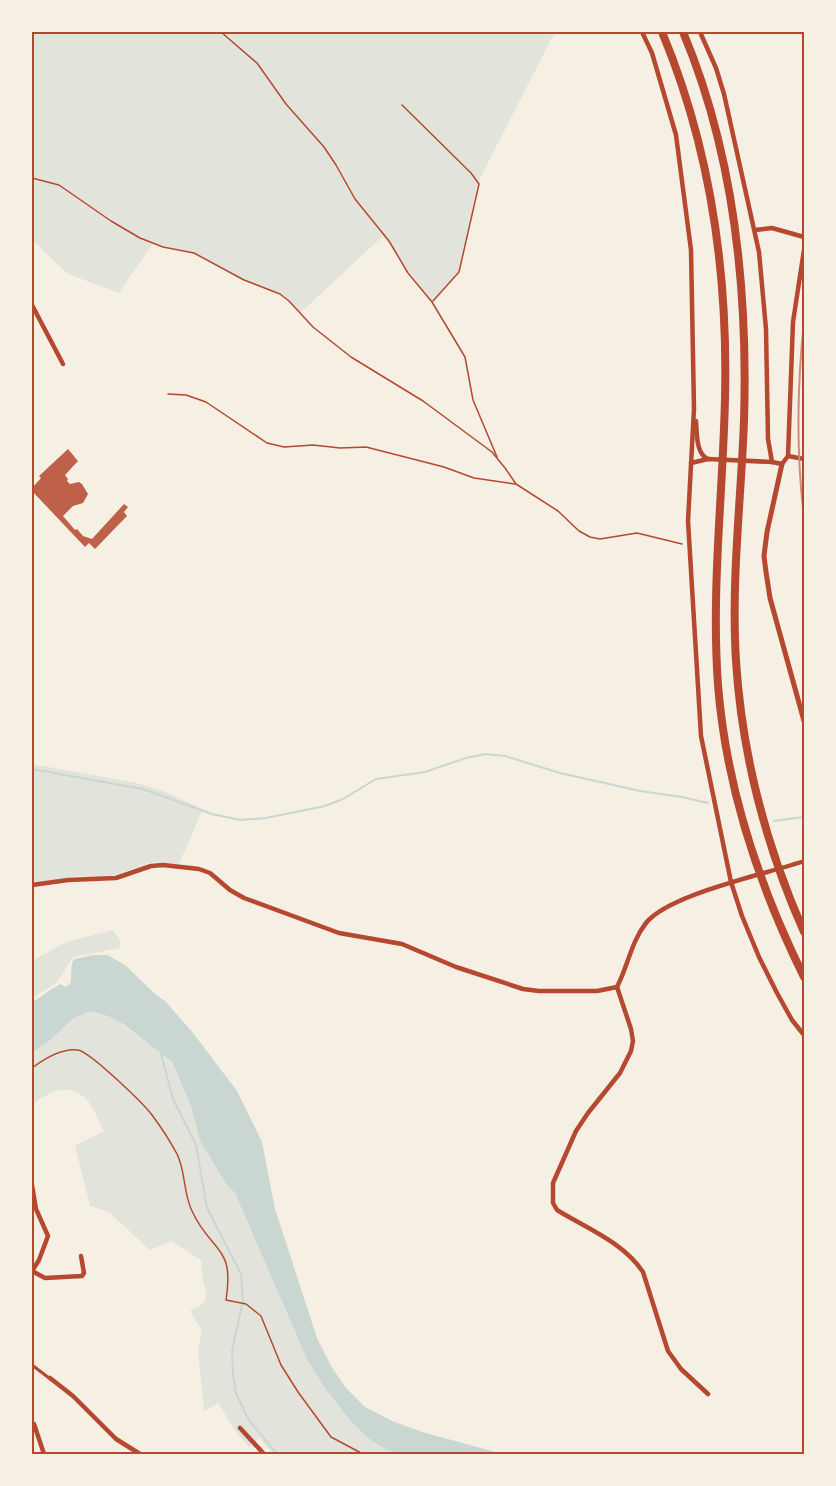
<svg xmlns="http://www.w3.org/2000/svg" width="836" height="1486" font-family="'Archivo Narrow',sans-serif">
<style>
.green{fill:#e2e4dc}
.water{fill:#c9d6d2}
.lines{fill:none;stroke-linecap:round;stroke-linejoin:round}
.stream{stroke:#c9d6d2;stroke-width:2}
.building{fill:#bf614a}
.path{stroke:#b5482f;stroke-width:1.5}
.pedestrian{stroke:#b5482f;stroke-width:3}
.minor{stroke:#b5482f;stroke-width:4.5}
.tertiary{stroke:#b5482f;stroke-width:5}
.motorway{stroke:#b5482f;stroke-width:8}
.rail{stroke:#cf8b77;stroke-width:2}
.neatline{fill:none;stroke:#b5482f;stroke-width:2}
</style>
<rect width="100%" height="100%" fill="#f6efe4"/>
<g class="green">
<path d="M 32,32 L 331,32 L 334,34 L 336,32 L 555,32 L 478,182 L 459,272 L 432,302 L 383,236 L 300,313 L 280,294 L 244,280 L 194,253 L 153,243 L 119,293 L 68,274 L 33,241 Z"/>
<path d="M 32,764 L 137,783 L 163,791 L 203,809 L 179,864 L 154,862 L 108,877 L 77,876 L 32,883 Z"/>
<path d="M 113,930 L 120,941 L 120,948 L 73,957 L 57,982 L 32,999 L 32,961 L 66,942 Z"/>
<path d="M 91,1011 L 104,1014 L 119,1022 L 172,1062 L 191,1106 L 200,1141 L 226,1184 L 235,1193 L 313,1368 L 327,1391 L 349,1419 L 391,1452 L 398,1454 L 273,1454 L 259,1438 L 249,1447 L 236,1432 L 218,1403 L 204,1412 L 198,1350 L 202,1331 L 190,1311 C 213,1302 206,1294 202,1275 C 201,1270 202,1265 201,1260 L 171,1241 L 150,1250 L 109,1212 L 90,1206 L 75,1146 L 104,1131 C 98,1121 93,1104 84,1097 C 66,1082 47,1093 32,1105 L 32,1053 L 48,1042 L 74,1018 Z"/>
</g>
<path class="water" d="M 94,955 L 107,955 L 113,958 L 125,965 L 155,994 L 166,1002 L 193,1033 L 237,1091 L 262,1142 L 275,1209 L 317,1338 L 331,1366 L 346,1388 L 365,1407 L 392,1421 L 422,1432 L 503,1454 L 398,1454 L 387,1450 L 368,1438 L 349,1419 L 327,1391 L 308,1361 L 235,1193 L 226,1184 L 200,1141 L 191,1106 L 172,1062 L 123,1024 L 108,1016 L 91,1011 L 74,1018 L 48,1042 L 32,1053 L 32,1002 C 42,997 50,989 61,984 L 65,987 L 70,984 C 73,975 69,967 74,959 Z"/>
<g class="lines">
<g class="stream">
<path d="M 32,769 L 143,789 L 212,814 L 240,820 L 266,818 L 325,806 L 343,799 L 376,779 L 425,772 L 466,758 L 485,754 L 505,756 L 560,773 L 640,791 L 682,797 L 708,803"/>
<path d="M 774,821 L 804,817"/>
<path d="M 161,1054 L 173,1099 L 196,1145 L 207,1208 L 241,1274 L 243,1300 L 232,1351 L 233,1375 L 236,1393 L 248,1419 L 277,1454"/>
</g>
</g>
<path class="building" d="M 68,449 L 78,461 L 65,475 L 68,479 L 67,481 L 70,484 L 79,482 L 82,484 L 88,494 L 83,503 L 73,506 L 63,516 L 75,530 L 77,529 L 83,536 L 92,539 L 124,504 L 128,507 L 124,512 L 127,516 L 95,549 L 89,543 L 85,547 L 32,491 L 32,488 L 41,478 L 39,476 Z"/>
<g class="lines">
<g class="path">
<path d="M 221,32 L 257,63 L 286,104 L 324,147 L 336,165 L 355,199 L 389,241 L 408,273 L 432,302 L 465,357 L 473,400 L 497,457"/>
<path d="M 402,105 L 471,173 L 479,184 L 459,272 L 433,301"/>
<path d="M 32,178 L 59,185 L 111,221 L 140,238 L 163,247 L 194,253 L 244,280 L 280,294 L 289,301 L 313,327 L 351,357 L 423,401 L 492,452 L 505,468 L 516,484 L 558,511 L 579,531 L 590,537 L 600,539 L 637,533 L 682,544"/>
<path d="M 168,394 L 186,395 L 206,402 L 267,443 L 284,447 L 313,445 L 340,448 L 366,447 L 444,467 L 474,478 L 515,484"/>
<path d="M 32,1068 C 44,1059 62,1048 78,1050 C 90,1052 143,1103 152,1115 C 161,1127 170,1141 177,1154 C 186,1172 183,1193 192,1211 C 211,1253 235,1244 226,1300 L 246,1304 L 261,1316 L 281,1365 L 298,1392 L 331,1437 L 363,1454"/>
</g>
<path class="pedestrian" d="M 32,1365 L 49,1378"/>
<g class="minor">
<path d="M 642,32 L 652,53 L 676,135 L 691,250 L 694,409 L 688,521 L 701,736 L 731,882 L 742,916 L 759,957 L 777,993 L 792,1020 L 804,1035"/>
<path d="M 700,32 L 716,68 L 724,94 L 759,252 L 766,329 L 768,439 L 772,462"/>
<path d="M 755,230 L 772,228 L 804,237"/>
<path d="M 32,305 L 63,364"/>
<path d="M 696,421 C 697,434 696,454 708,459"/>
<path d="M 788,456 L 804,459"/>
<path d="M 691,463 L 708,459 L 772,462 L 782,464 L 788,456 L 793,322 L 804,250"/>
<path d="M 32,885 L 68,880 L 116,878 L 151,866 L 163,865 L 199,869 L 210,873 L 230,890 L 244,898 L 339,933 L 402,944 L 456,967 L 523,989 L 539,991 L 597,991 L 617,987 C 628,966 631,942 646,923 C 669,894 767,874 804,861"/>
<path d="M 617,987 L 631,1029 L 633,1041 L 631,1051 L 620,1073 L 588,1113 L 576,1131 L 553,1183 L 553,1203 L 557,1210 C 586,1228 623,1242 643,1272 L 668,1351 L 681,1369 L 708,1394"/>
<path d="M 32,1185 L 36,1209 L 48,1236 L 39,1260 L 32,1271"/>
<path d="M 32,1271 L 45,1278 L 82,1276 L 84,1273 L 81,1256"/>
<path d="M 50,1378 L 73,1396 L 116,1439 L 140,1454"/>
<path d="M 32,1423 L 34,1424 L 44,1454"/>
<path d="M 240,1428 L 264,1454"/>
</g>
<path class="tertiary" d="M 782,464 L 767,532 L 764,556 L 766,572 L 770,598 L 804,721"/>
<g class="motorway">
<path d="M 662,32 C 710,147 728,274 725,398 C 723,494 711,589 718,685 C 726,786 759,886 804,977"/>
<path d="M 683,32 C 734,153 748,290 744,421 C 741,501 731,581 736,661 C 742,755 766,846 804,932"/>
</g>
<path class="rail" d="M 804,321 C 797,387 796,452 804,517"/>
</g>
<rect width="836" height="1486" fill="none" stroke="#f6efe4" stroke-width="66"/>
<rect x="33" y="33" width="770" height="1420" class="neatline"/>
</svg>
